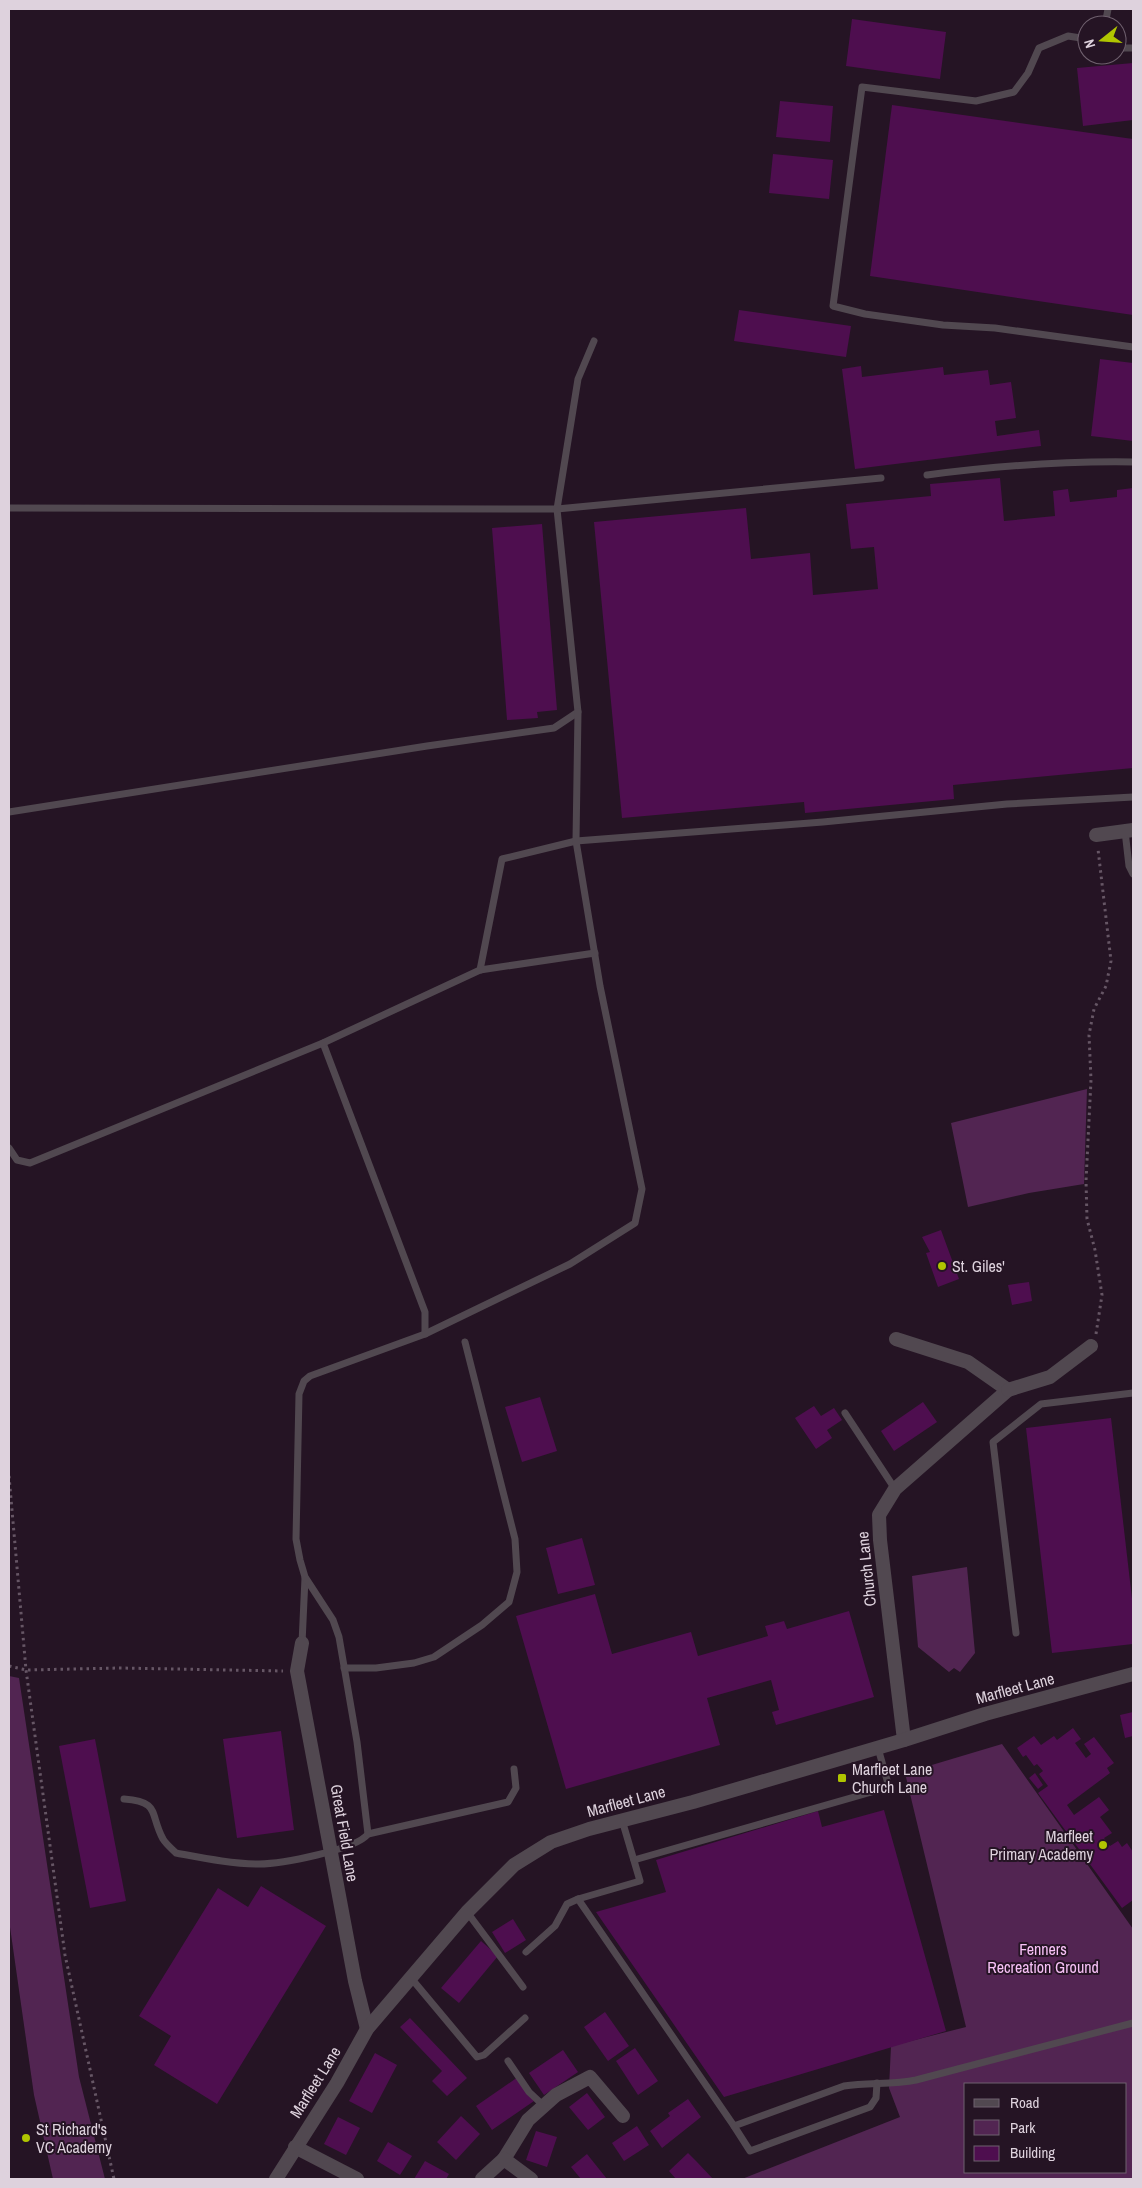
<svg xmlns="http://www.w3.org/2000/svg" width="1142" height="2188" font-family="'Archivo Narrow',sans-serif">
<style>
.green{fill:#522552;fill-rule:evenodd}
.building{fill:#4e0e4f}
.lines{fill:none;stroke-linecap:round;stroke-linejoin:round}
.path{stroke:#665665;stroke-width:3;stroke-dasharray:2.5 4;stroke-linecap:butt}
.service{stroke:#514850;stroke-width:7}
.minor{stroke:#514850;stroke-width:14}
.poi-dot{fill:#b0c501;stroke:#251424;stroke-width:2}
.labels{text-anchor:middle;stroke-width:4;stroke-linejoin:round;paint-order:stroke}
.poi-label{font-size:16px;fill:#ded2dd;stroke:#251424;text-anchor:start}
.street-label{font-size:16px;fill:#ded2dd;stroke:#251424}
.park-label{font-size:16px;fill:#f7c1f6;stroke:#251424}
</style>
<rect width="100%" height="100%" fill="#251424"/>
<g class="green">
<path d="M 1087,1089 L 1084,1184 L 1029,1193 L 968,1207 L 951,1123 Z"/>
<path d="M 967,1567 L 975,1653 L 960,1672 L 954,1668 L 949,1672 L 918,1647 L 912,1576 Z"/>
<path d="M 9,1676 L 19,1678 L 79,2077 L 105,2179 L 53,2179 L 34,2095 L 9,1920 Z"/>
<path d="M 1002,1744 L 1133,1929 L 1133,2179 L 742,2179 L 900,2117 L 889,2088 L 891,2046 L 966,2027 L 905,1773 ZM 966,2084 L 1126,2084 L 1126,2172 L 966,2172 Z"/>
</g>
<g class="building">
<path d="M 852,19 L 946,32 L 940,79 L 846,66 Z"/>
<path d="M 1133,63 L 1133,120 L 1083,126 L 1077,68 Z"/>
<path d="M 780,101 L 833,106 L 830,142 L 776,137 Z"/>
<path d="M 892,105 L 1133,139 L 1133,315 L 870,276 Z"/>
<path d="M 773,154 L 833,160 L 829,199 L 769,193 Z"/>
<path d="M 739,310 L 851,326 L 846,357 L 734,341 Z"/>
<path d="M 1100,359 L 1133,363 L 1133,441 L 1091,436 Z"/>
<path d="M 861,366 L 862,377 L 943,367 L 944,375 L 988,370 L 990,385 L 1011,382 L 1016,418 L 995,421 L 997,436 L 1039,430 L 1041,446 L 855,469 L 842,369 Z"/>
<path d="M 1000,478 L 1004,521 L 1055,516 L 1053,491 L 1068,489 L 1070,502 L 1117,497 L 1117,490 L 1133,488 L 1133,768 L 953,785 L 954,799 L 805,813 L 804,802 L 622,818 L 594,522 L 746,508 L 751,559 L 810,553 L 813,595 L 878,589 L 874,547 L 851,549 L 846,504 L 931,496 L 930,484 Z"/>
<path d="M 542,524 L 557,710 L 537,712 L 538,718 L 507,720 L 492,528 Z"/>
<path d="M 941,1230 L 959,1279 L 938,1287 L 926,1253 L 930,1252 L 922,1237 Z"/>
<path d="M 1029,1282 L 1032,1301 L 1012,1305 L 1008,1285 Z"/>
<path d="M 540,1397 L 557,1451 L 522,1462 L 505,1407 Z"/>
<path d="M 923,1402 L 937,1422 L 894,1451 L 881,1431 Z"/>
<path d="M 814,1406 L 821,1416 L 834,1408 L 842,1420 L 827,1430 L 832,1438 L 816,1449 L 795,1418 Z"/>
<path d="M 1111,1418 L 1133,1607 L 1133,1644 L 1052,1653 L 1026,1428 Z"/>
<path d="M 582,1538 L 595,1585 L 558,1594 L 546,1548 Z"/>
<path d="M 595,1594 L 612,1654 L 691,1632 L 698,1656 L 768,1636 L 765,1626 L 784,1621 L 787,1629 L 849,1611 L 874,1697 L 776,1725 L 772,1712 L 779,1710 L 771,1680 L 707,1698 L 720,1745 L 566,1789 L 516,1616 Z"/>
<path d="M 1133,1712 L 1133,1736 L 1125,1738 L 1120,1715 Z"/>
<path d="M 1073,1728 L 1081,1739 L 1075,1743 L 1086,1758 L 1091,1754 L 1084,1744 L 1094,1737 L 1114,1763 L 1107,1768 L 1110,1773 L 1067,1805 L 1074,1815 L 1099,1797 L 1109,1810 L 1100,1817 L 1112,1833 L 1104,1838 L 1110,1846 L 1118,1841 L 1122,1847 L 1127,1843 L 1133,1852 L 1133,1900 L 1122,1908 L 1038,1793 L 1048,1786 L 1039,1774 L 1043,1771 L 1037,1764 L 1034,1766 L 1026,1755 L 1023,1757 L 1017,1748 L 1034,1736 L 1041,1745 L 1054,1736 L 1057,1740 Z"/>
<path d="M 281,1731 L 294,1830 L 237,1838 L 223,1739 Z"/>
<path d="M 95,1739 L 126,1901 L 90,1908 L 59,1746 Z"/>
<path d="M 1035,1773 L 1043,1785 L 1038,1789 L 1029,1778 Z"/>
<path d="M 884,1810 L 946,2031 L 724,2097 L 596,1912 L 666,1892 L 656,1860 L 818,1811 L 822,1827 Z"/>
<path d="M 261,1886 L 326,1926 L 217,2104 L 154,2065 L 171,2036 L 139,2016 L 218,1888 L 248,1907 Z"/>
<path d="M 513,1919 L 526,1940 L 505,1953 L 492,1932 Z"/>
<path d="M 481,1941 L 498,1956 L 459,2003 L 441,1988 Z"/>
<path d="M 605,2012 L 629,2046 L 608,2061 L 584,2027 Z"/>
<path d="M 410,2018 L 467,2078 L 447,2096 L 432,2081 L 442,2071 L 400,2027 Z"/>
<path d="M 635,2048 L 658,2081 L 638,2095 L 616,2061 Z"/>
<path d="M 563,2050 L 578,2072 L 544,2095 L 529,2073 Z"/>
<path d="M 375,2053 L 397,2065 L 372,2113 L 349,2101 Z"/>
<path d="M 518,2077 L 534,2101 L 492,2130 L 476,2106 Z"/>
<path d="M 587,2093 L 605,2117 L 588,2130 L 569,2107 Z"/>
<path d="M 688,2099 L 701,2117 L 662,2148 L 650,2131 L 670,2116 L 668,2113 Z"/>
<path d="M 461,2116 L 480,2134 L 456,2160 L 437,2142 Z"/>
<path d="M 338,2117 L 360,2128 L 346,2155 L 324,2144 Z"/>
<path d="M 637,2126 L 649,2145 L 624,2161 L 612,2143 Z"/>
<path d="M 536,2131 L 557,2137 L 547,2167 L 526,2160 Z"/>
<path d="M 388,2142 L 412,2156 L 400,2175 L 377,2161 Z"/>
<path d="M 688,2153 L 697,2162 L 713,2179 L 676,2179 L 669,2171 Z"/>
<path d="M 587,2154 L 607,2179 L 581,2179 L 571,2167 Z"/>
<path d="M 425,2161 L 449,2174 L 446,2179 L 414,2179 Z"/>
</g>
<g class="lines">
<g class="path">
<path d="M 1096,1334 L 1102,1295 L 1095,1250 L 1087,1219 L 1086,1181 L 1091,1080 L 1089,1035 L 1094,1009 L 1106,986 L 1111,961 L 1098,849"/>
<path d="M 9,1476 L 26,1670 L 65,1955 L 114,2179"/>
<path d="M 9,1666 L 26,1670 L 120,1668 L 283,1671"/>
</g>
<g class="service">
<path d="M 1105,25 L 1108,9"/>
<path d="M 1087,39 L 1068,36 L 1039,48 L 1028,73 L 1014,92 L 976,101 L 862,87 L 833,306 L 865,314 L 943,325 L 995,328 L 1133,347"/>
<path d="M 1117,48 L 1133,48"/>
<path d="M 927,475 C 995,466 1064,461 1133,462"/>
<path d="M 9,508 L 557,509 L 881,478"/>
<path d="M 9,812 L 427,746 L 554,728 L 578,712 L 557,509 L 578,379 L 594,341"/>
<path d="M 1125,831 L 1129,866 L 1133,874"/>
<path d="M 480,970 L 502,859 L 576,841 L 823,822 L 1007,804 L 1133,797"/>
<path d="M 323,1043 L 425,1312 L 425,1334"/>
<path d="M 9,1148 L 17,1160 L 30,1163 L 323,1043 L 480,970 L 595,953"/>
<path d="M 845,1413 L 895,1489"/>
<path d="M 1016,1633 L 993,1442 L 1041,1404 L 1133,1393"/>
<path d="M 302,1643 L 305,1578"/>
<path d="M 344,1668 L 376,1668 L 414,1663 L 434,1657 L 482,1625 L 509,1602 L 517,1572 L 515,1539 L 465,1342"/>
<path d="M 124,1799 C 161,1802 149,1813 163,1839 C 166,1844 172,1849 176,1853 C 203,1858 232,1864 259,1864 C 280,1864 356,1850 368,1834 L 357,1742 L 339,1637 L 333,1620 L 305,1577 L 300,1560 L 296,1539 L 299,1394 L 304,1381 L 310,1376 L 425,1334 L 570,1264 L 635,1223 L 642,1189 L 600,986 L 576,841 L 578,712"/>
<path d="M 622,1820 L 640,1881 L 578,1899 L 734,2126 L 844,2086 C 868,2082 892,2085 916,2080 L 1133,2023"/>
<path d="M 368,1834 L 508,1802 L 516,1788 L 514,1769"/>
<path d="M 634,1860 L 889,1787 L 878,1748"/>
<path d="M 467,1912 L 523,1987"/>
<path d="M 526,1952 L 555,1926 L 567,1904 L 578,1899"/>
<path d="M 411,1978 L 477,2057 L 484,2055 L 525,2018"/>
<path d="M 508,2061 L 529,2092 L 544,2106"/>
<path d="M 734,2126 L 750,2151 L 870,2107 L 876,2098 L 877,2083"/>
</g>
<g class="minor">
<path d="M 1096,835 L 1133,830"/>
<path d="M 896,1339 L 968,1362 L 1008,1390 L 895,1489 L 879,1515 L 880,1540 L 904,1740"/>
<path d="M 1008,1390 L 1050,1377 L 1091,1346"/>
<path d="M 302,1643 L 297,1671 L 355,1981 L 367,2029"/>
<path d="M 295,2147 L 357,2179"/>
<path d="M 504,2159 L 528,2120 L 556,2095 L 590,2077 L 623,2116"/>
<path d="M 276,2179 L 337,2083 L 367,2029 L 467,1912 L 514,1865 L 551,1842 L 589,1829 L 693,1802 L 904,1740 L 985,1714 L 1133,1674"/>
<path d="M 482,2179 L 504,2159 L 531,2179"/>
</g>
</g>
<g class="poi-dot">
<circle cx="942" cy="1266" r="5"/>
<rect x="837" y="1773" width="10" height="10" rx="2.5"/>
<circle cx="1103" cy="1845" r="5"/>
<circle cx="26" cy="2138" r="5"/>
</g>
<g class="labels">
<g class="poi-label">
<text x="952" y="1272">St. Giles'</text>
<text x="852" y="1775">Marfleet Lane<tspan x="852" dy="18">Church Lane</tspan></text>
<text x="1093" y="1842" text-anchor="end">Marfleet<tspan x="1093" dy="18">Primary Academy</tspan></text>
<text x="36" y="2135">St Richard's<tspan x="36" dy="18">VC Academy</tspan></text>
</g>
<g class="street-label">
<text transform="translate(866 1569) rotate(-96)" y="6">Church Lane</text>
<text transform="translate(1015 1688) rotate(-15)" y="6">Marfleet Lane</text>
<text transform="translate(626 1801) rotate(-15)" y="6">Marfleet Lane</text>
<text transform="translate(345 1833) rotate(80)" y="6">Great Field Lane</text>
<text transform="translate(315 2082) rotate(-58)" y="6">Marfleet Lane</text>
</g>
<g class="park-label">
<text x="1043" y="1955">Fenners<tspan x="1043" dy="18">Recreation Ground</tspan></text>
</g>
</g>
<rect width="1142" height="2188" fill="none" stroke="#ded2dd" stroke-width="20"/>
<rect x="964" y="2083" width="162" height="90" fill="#251424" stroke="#6f606e"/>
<rect x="974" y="2099" width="25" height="8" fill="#514850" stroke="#6f606e"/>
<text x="1010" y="2108" font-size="15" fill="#ded2dd">Road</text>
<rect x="974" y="2120" width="25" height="15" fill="#522552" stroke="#6f606e"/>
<text x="1010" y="2133" font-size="15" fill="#ded2dd">Park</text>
<rect x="974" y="2146" width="25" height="15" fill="#4e0e4f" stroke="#6f606e"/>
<text x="1010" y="2158" font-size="15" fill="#ded2dd">Building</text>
<g transform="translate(1102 40) rotate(253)"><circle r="24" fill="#251424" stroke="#6f606e"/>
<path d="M0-4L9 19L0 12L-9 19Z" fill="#b0c501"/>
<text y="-8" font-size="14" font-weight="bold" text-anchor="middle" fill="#ded2dd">N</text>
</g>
</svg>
